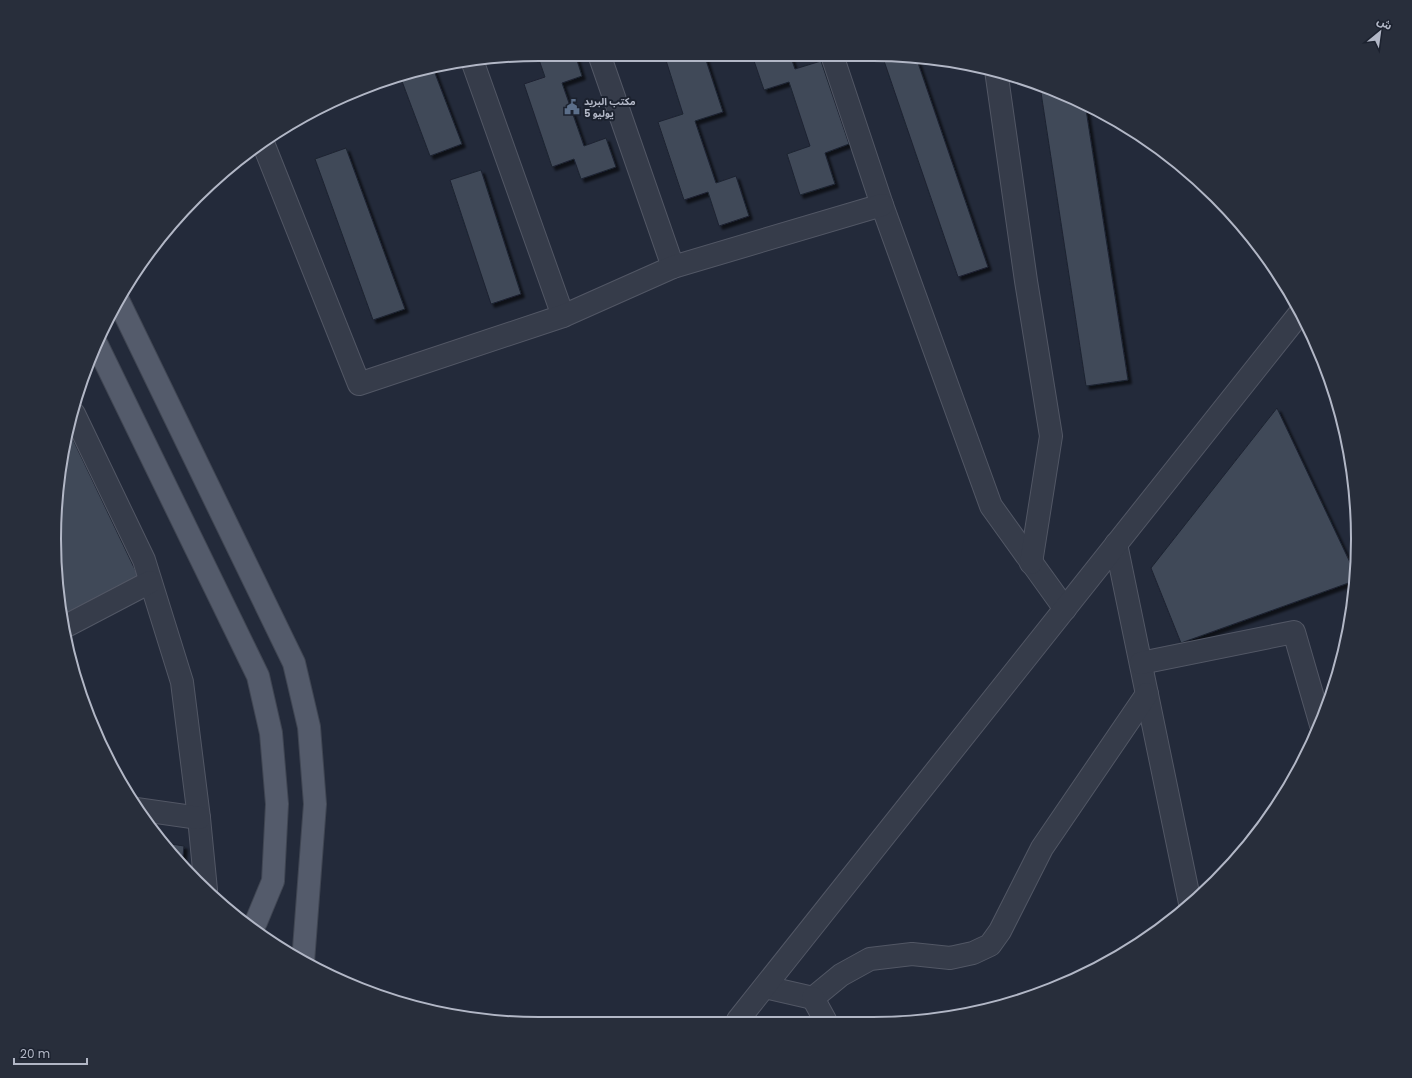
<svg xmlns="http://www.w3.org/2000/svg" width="1412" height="1078" font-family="Poppins,'Noto Sans Arabic',sans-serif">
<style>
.building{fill:#3f4859;stroke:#1e2431;filter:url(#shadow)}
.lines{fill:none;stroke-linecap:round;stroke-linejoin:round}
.minor-casing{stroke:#525765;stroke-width:24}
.major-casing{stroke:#404653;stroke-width:24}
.minor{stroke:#363c4a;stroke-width:22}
.major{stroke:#545b6b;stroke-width:22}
.labels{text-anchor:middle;stroke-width:4;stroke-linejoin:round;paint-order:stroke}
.poi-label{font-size:10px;font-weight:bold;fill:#b2b7c6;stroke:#1c222f;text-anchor:start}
.rim{fill:none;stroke:#b2b7c6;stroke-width:2}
</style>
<defs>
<filter id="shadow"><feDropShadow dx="3.5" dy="3.5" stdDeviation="1" flood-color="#0009"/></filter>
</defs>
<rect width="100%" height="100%" fill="#232a3a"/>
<g class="building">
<path d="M 537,54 L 575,54 L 582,76 L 562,83 L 584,146 L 606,138 L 616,167 L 581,179 L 574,159 L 552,167 L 524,84 L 545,77 Z"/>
<path d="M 664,54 L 704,54 L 723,112 L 695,121 L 716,183 L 736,176 L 749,216 L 719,226 L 708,192 L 684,200 L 658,122 L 683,114 Z"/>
<path d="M 752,55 L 790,55 L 795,69 L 821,61 L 849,144 L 825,153 L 835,184 L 800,195 L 787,154 L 810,146 L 789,82 L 764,90 Z"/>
<path d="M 882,55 L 904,55 L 916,57 L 988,267 L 958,277 Z"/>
<path d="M 433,68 L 462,144 L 430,156 L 400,76 L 413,71 Z"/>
<path d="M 1040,86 L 1085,103 L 1128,380 L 1086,386 Z"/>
<path d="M 346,148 L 405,309 L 373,320 L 315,159 Z"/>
<path d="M 481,170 L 521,294 L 491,304 L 450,180 Z"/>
<path d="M 1277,408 L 1355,573 L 1354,581 L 1181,643 L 1151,568 Z"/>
<path d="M 68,429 L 139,578 L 65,619 L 55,570 L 63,444 Z"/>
<path d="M 164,843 L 184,846 L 182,865 Z"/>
</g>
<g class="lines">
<defs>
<g id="minor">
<path d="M 599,54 L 673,267"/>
<path d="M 832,55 L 882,205 L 991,506 L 1065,609"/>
<path d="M 473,63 L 563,316"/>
<path d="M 996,70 L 1026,281 L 1051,436 L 1031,563"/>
<path d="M 263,143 L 359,384 L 563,316 L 673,267 L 882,205"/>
<path d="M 74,414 L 144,560 L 182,682 L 199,818 L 206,890"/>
<path d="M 1116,544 L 1190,903"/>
<path d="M 66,626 L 150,582"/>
<path d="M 1141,663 L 1294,632 L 1321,725"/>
<path d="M 136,809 L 199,818"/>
<path d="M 765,987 L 813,998 L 841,975 L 870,959 L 912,954 L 950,958 L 973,953 L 990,945 L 1000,931 L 1042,848 L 1147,694"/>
<path d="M 813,998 L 825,1020"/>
<path d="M 738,1020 L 1300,313"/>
</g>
<g id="major">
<path d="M 119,302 L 294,663 L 309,727 L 315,804 L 303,962"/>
<path d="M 97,345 L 258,676 L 271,733 L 277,804 L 273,881 L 256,922 L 253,926"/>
</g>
</defs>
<use href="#minor" class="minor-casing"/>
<use href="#major" class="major-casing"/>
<use href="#minor" class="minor"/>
<use href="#major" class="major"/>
</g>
<defs>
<symbol id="civic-bare" viewBox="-9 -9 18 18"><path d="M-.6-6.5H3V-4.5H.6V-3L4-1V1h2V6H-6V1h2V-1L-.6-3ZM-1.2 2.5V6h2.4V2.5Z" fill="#5c6f8a" stroke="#1c222f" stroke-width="2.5" paint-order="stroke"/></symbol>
</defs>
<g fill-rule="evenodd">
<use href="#civic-bare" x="561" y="96" width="22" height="22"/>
</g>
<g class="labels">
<g class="poi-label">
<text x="584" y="105">مكتب البريد<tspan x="584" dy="12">5 يوليو</tspan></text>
</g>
</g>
<path d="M0 0H1412V1078H0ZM539 61H873A478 478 0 0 1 1351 539V539A478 478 0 0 1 873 1017H539A478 478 0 0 1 61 539V539A478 478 0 0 1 539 61Z" fill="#282e3b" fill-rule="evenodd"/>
<path class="rim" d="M539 61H873A478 478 0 0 1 1351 539V539A478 478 0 0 1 873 1017H539A478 478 0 0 1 61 539V539A478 478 0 0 1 539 61Z"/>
<g transform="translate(1380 32) rotate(29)" stroke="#1c222f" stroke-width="3" paint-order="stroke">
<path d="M0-3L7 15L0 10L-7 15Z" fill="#b2b7c6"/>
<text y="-6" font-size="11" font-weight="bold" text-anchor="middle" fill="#b2b7c6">ش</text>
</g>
<path d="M14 1058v6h73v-6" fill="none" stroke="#b2b7c6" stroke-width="2"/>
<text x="20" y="1058" font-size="12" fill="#b2b7c6" stroke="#1c222f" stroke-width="3" paint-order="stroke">20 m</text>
</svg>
